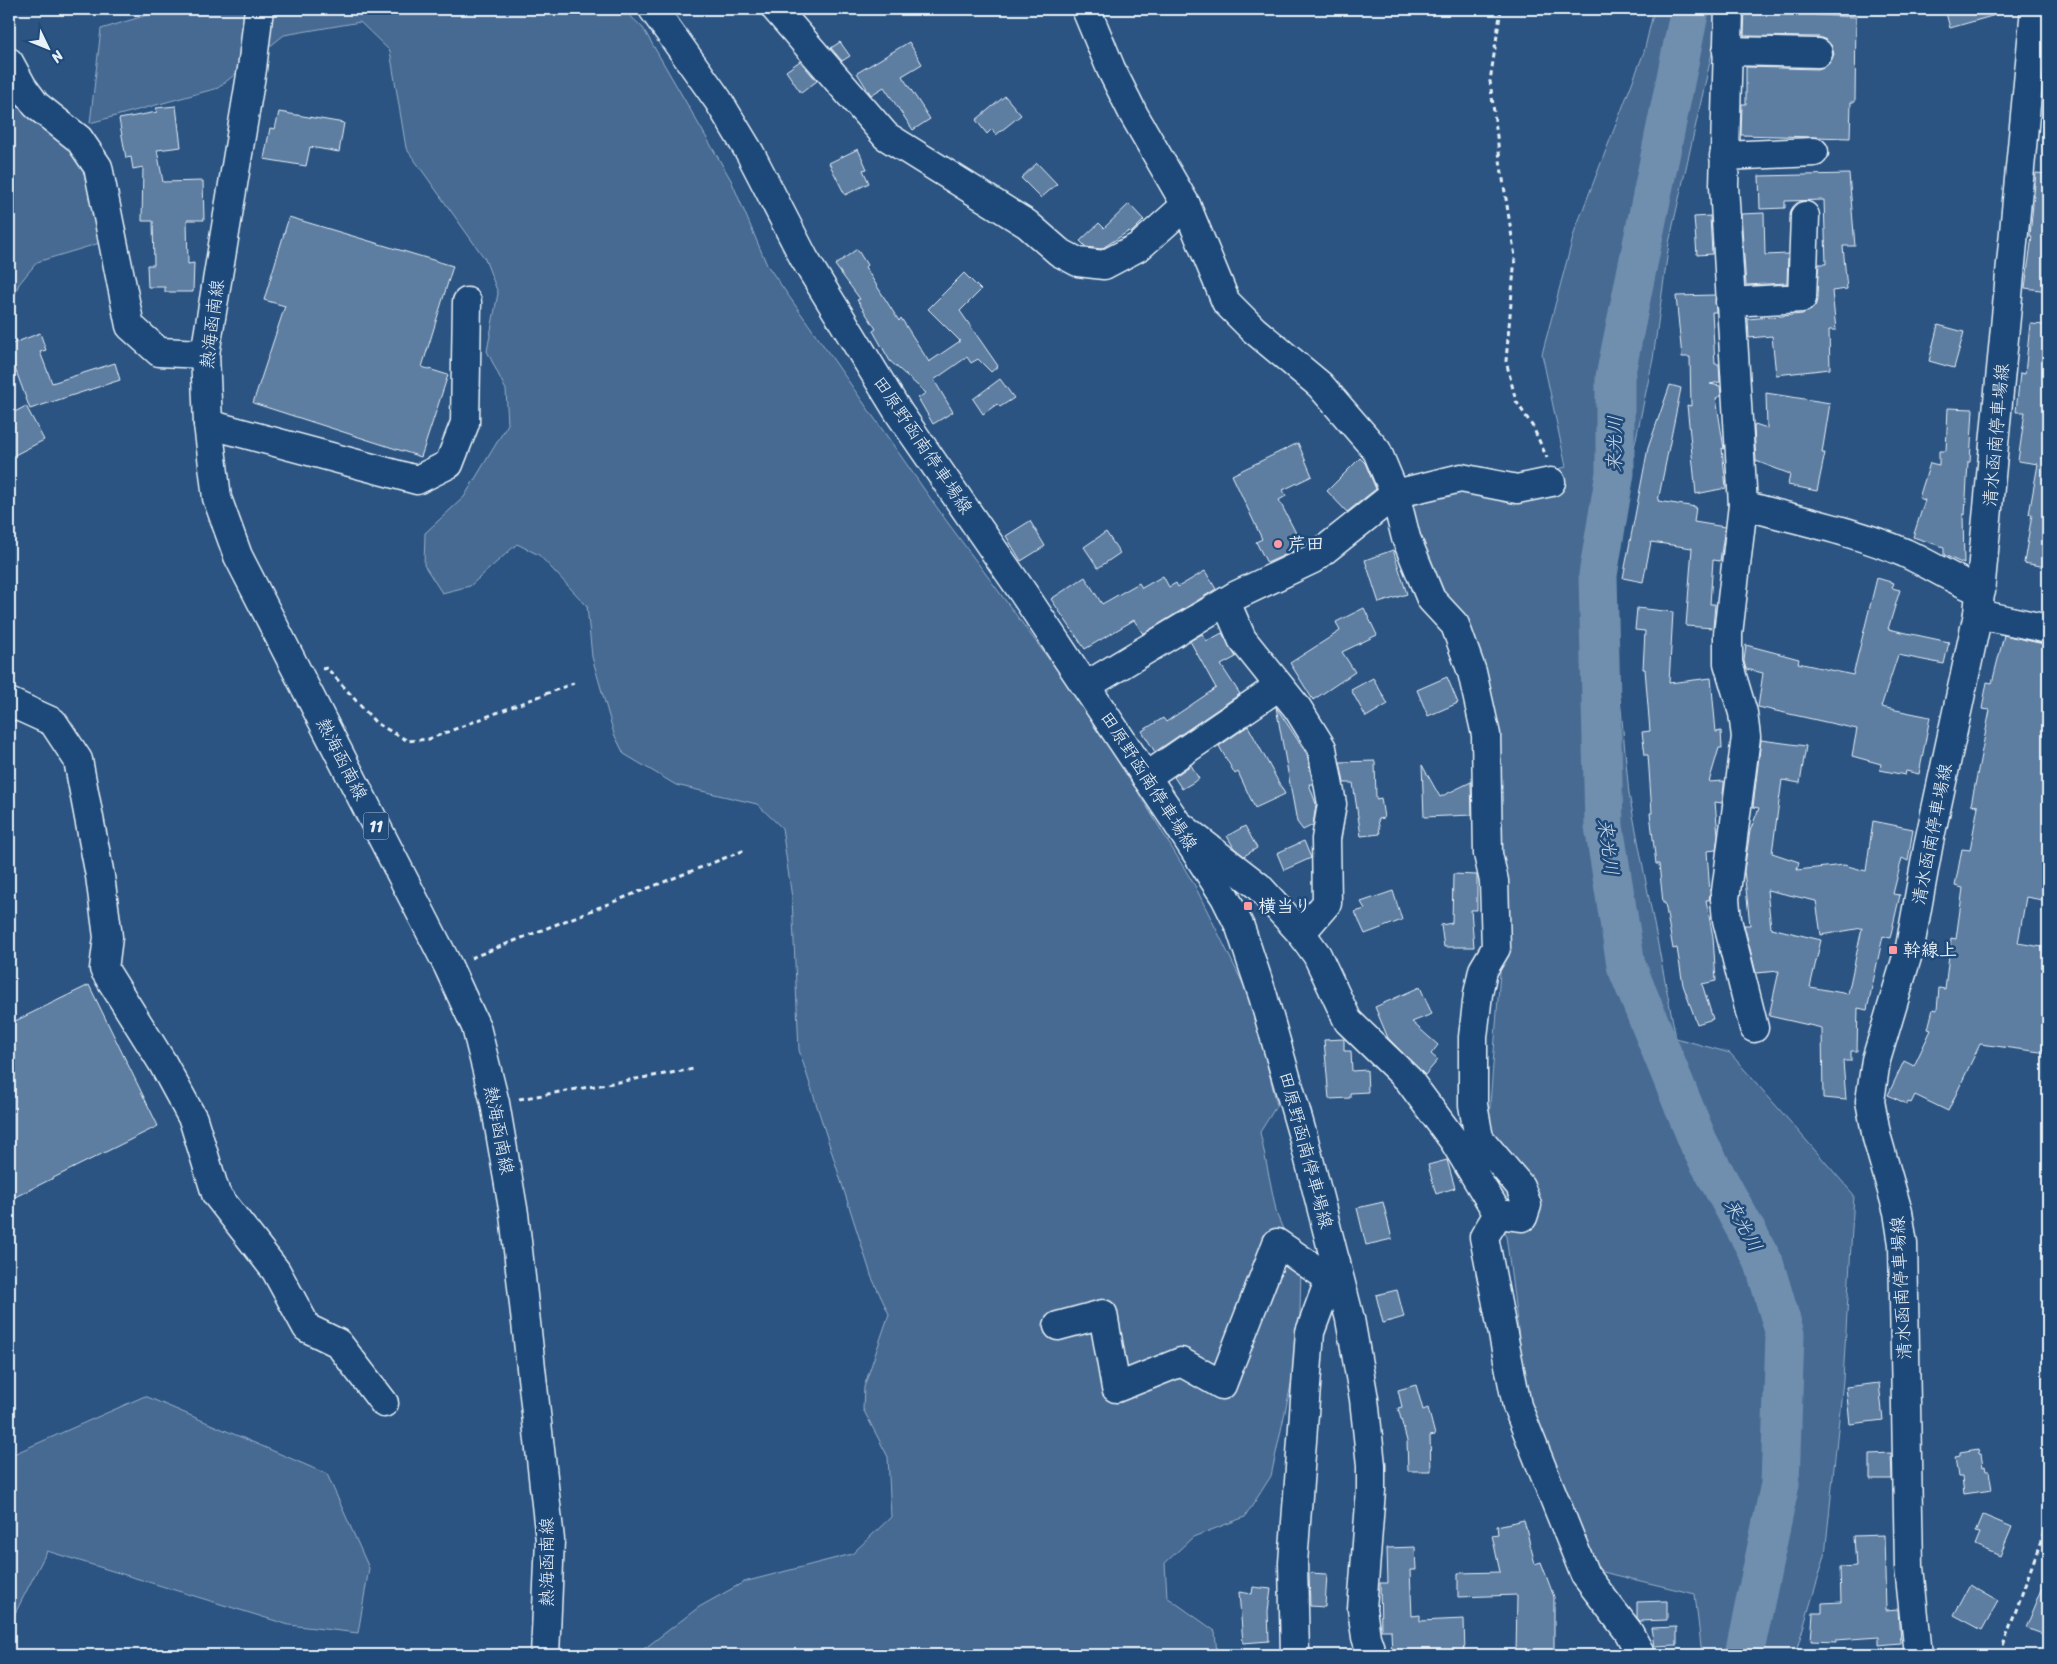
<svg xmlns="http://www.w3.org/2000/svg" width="2057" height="1664" font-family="Sriracha,'Klee One',sans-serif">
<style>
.green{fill:#476b93;stroke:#98aec6}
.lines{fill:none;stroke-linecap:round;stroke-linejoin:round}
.river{stroke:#708ead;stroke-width:39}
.building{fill:#5d7da1;stroke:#e8f1f8;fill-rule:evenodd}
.minor-casing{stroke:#e8f1f8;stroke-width:31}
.major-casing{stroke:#e8f1f8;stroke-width:31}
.path{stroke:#e8f1f8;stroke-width:3;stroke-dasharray:5 4;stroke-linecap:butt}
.minor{stroke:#1f4a7a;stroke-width:28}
.major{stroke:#1f4a7a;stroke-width:28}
.poi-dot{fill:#ff9aa2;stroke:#1f4a7a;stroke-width:2}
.labels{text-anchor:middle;stroke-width:5;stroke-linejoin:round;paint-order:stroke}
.shield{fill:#1f4a7a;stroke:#acbfd2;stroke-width:1}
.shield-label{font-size:16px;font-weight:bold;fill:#e8f1f8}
.street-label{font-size:18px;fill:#e8f1f8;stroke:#1f4a7a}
.poi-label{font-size:18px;font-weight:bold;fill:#e8f1f8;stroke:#1f4a7a;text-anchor:start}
.water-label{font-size:19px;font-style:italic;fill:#d0dde9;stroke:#1f4a7a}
</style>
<rect width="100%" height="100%" fill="#2b5482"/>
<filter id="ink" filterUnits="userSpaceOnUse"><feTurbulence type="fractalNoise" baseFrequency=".02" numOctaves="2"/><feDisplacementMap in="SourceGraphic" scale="10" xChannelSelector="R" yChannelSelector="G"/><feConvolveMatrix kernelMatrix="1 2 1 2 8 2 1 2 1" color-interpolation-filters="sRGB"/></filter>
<g filter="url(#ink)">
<g class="green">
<path d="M 167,9 L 623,9 L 643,28 L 731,180 L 767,265 L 945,519 L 1097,724 L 1195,886 L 1251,1000 L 1277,1105 L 1260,1132 L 1277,1215 L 1301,1271 L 1299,1348 L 1271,1476 L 1245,1517 L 1193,1537 L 1165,1563 L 1167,1597 L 1215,1631 L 1217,1655 L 636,1655 L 699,1607 L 744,1582 L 852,1554 L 891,1517 L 888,1457 L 863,1409 L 864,1387 L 889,1314 L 872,1278 L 799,1050 L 792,898 L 782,828 L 757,804 L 676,785 L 624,754 L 614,734 L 592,657 L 587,606 L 539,555 L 517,544 L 470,586 L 442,593 L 424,565 L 425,533 L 464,497 L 508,424 L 506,390 L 487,351 L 498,293 L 485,259 L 406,148 L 390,51 L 360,22 L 284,35 L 218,88 L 90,123 L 101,29 Z"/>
<path d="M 1654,9 L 1722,9 L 1669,243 L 1653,359 L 1608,570 L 1629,794 L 1676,1038 L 1730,1053 L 1854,1195 L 1843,1380 L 1825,1555 L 1795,1655 L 1702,1655 L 1695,1594 L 1586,1568 L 1527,1399 L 1507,1243 L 1488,1131 L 1504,919 L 1477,644 L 1439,590 L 1405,505 L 1566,467 L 1542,354 L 1575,230 L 1644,52 Z"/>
<path d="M 9,79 L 95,180 L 100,243 L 37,262 L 19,284 L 9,309 Z"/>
<path d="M 145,1396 L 327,1474 L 369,1568 L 358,1633 L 289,1625 L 47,1551 L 9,1625 L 9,1456 Z"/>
</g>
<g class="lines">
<path class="river" d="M 1690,9 L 1615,377 L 1615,473 L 1598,575 L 1604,826 L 1626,965 L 1700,1146 L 1764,1263 L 1785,1334 L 1780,1484 L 1744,1655"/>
</g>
<g class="building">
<path d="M 1745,9 L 1816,10 L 1816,15 L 1856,17 L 1855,102 L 1851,102 L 1850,138 L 1741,135 L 1742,104 L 1746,104 L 1746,67 L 1818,69 L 1826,66 L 1831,61 L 1834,54 L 1831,45 L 1826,40 L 1819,37 L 1744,36 Z"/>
<path d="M 1945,9 L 1999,9 L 1999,14 L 1950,28 Z"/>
<path d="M 840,42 L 850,56 L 842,61 L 831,48 Z"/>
<path d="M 909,42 L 922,64 L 902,76 L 930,119 L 913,130 L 884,87 L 871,95 L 857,73 Z"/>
<path d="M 800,61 L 817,81 L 801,93 L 786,71 Z"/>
<path d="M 1005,96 L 1021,115 L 996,135 L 992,129 L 987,134 L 976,120 Z"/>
<path d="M 176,106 L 181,147 L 157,150 L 163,182 L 203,181 L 204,220 L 187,220 L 188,264 L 194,263 L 193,292 L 165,292 L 165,287 L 148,287 L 147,265 L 154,265 L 153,221 L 142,221 L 143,167 L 133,169 L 131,157 L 126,158 L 119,119 L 157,112 L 156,108 Z"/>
<path d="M 279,112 L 344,123 L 339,152 L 310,147 L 306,166 L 264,159 L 270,128 L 275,129 Z"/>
<path d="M 858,149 L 867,169 L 863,170 L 869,183 L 845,195 L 829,163 Z"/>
<path d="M 1037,163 L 1057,184 L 1041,198 L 1021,178 Z"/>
<path d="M 2036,173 L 2048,174 L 2048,291 L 2025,288 L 2032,236 L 2030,236 Z"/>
<path d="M 1849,174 L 1855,246 L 1843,246 L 1847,289 L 1832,291 L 1836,330 L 1829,330 L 1830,369 L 1776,375 L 1772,336 L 1749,338 L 1748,319 L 1803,314 L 1815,306 L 1819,264 L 1826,264 L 1824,200 L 1785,201 L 1785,208 L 1760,209 L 1759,176 Z"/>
<path d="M 1129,204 L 1144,220 L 1131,233 L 1129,231 L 1101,249 L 1086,247 L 1080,241 L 1099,223 L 1104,228 Z"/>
<path d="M 1764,213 L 1765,255 L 1788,254 L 1787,283 L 1746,285 L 1741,214 Z"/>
<path d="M 1710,216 L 1712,254 L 1697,255 L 1694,217 Z"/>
<path d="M 289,217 L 453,266 L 422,367 L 448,375 L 421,457 L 253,403 L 285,306 L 264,300 Z"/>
<path d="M 857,249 L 867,265 L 865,267 L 899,321 L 901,318 L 929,362 L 960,341 L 928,309 L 964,273 L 981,290 L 960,311 L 998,366 L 991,372 L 978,359 L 971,363 L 967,357 L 934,380 L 953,412 L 933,424 L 918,398 L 926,393 L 890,361 L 873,331 L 876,329 L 857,300 L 860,299 L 835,265 Z"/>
<path d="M 1715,295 L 1716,312 L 1712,312 L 1715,364 L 1719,364 L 1720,382 L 1710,384 L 1720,386 L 1721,396 L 1716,398 L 1724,449 L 1722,448 L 1726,488 L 1696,494 L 1687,405 L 1691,406 L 1690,357 L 1682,357 L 1676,296 Z"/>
<path d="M 2030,324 L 2048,325 L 2048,390 L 2042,458 L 2048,459 L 2048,553 L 2046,567 L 2024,563 L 2032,514 L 2029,514 L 2038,464 L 2018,461 L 2025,412 L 2016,412 L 2020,373 L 2025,374 Z"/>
<path d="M 1938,325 L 1964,332 L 1954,368 L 1929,361 Z"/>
<path d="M 40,333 L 46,350 L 40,352 L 52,383 L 115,363 L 120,380 L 30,409 L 9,352 L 9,345 Z"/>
<path d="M 1000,379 L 1014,398 L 1000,407 L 997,404 L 983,414 L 973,399 Z"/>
<path d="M 1670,385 L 1681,388 L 1658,501 L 1696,507 L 1694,522 L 1725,527 L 1720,561 L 1713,560 L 1710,604 L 1715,604 L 1713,628 L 1686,626 L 1692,548 L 1651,542 L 1643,582 L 1623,578 L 1648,448 Z"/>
<path d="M 1766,393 L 1830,403 L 1822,453 L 1825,453 L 1817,491 L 1788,485 L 1790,474 L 1756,461 L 1754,427 L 1755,424 L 1767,428 Z"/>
<path d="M 26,406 L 44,440 L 9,458 L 9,415 Z"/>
<path d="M 1948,408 L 1973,409 L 1970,462 L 1968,462 L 1965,515 L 1963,514 L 1964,564 L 1944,555 L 1944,547 L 1913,537 L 1925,500 L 1919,498 L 1930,463 L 1939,465 L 1939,451 L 1946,451 Z"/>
<path d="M 1298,443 L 1312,476 L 1283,490 L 1286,496 L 1279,500 L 1301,543 L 1296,546 L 1296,550 L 1267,563 L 1256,542 L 1262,539 L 1232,475 Z"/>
<path d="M 1360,458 L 1365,463 L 1376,489 L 1347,512 L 1327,491 Z"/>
<path d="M 1030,521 L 1045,546 L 1021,561 L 1006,536 Z"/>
<path d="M 1106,532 L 1120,553 L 1098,568 L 1084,547 Z"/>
<path d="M 1393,550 L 1407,594 L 1379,603 L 1365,560 Z"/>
<path d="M 1205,571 L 1216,589 L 1143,634 L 1134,620 L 1085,649 L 1051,599 L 1085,577 L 1102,604 L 1139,583 L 1142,588 L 1163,576 L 1169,587 L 1176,583 L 1178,587 Z"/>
<path d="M 1877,578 L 1894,583 L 1892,588 L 1900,590 L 1888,629 L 1949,642 L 1944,664 L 1898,655 L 1881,707 L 1930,717 L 1919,774 L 1906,771 L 1905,775 L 1880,770 L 1881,764 L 1852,756 L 1857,729 L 1758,707 L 1763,673 L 1746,669 L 1744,661 L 1746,645 L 1799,659 L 1798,663 L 1853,675 Z"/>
<path d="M 1364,608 L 1377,635 L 1342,652 L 1355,672 L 1313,700 L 1290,663 L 1340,631 L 1336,622 Z"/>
<path d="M 1637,608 L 1673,612 L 1669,683 L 1711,678 L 1716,732 L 1721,731 L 1722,748 L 1719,748 L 1709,782 L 1724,781 L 1724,785 L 1722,803 L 1715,802 L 1718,835 L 1716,850 L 1707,851 L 1710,894 L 1709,900 L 1706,900 L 1713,937 L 1716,981 L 1702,984 L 1713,1019 L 1697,1024 L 1683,985 L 1677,948 L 1673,949 L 1665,903 L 1663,903 L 1659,864 L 1656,864 L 1650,813 L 1652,813 L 1648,755 L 1645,755 L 1642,732 L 1650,731 L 1645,669 L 1643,669 L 1645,631 L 1635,630 Z"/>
<path d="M 1222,633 L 1236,657 L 1221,665 L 1240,694 L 1155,752 L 1142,731 L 1163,718 L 1166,722 L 1216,688 L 1190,641 L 1202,634 L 1207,641 Z"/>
<path d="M 2004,635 L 2048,645 L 2048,901 L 2026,897 L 2018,943 L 2048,948 L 2048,1053 L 1980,1044 L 1948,1111 L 1915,1095 L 1911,1103 L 1908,1102 L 1907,1104 L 1888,1095 L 1904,1061 L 1914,1066 L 1931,1030 L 1928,1029 L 1933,1009 L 1937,1010 L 1939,988 L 1945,989 L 1951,938 L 1956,939 L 1963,888 L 1955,886 L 1962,849 L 1970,850 L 1978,806 L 1971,805 L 1990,710 L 1982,709 L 1987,682 L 1992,683 Z"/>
<path d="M 1447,677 L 1458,703 L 1428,716 L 1417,690 Z"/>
<path d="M 1373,678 L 1388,704 L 1366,717 L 1351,690 Z"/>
<path d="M 1276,707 L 1307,754 L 1313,784 L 1309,784 L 1316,804 L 1313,825 L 1303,830 L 1297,822 Z"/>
<path d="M 1248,726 L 1285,794 L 1255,808 L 1238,772 L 1235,774 L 1219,746 Z"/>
<path d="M 1761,740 L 1806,746 L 1800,783 L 1782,780 L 1772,853 L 1799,862 L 1797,870 L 1844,865 L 1866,871 L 1873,821 L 1913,829 L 1908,861 L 1902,858 L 1893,894 L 1900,895 L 1890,938 L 1883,936 L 1867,1010 L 1858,1008 L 1857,1051 L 1851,1051 L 1851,1061 L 1843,1061 L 1846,1100 L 1823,1098 L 1822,1028 L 1769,1016 L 1779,971 L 1756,973 L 1744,925 L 1750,925 L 1744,871 L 1750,831 L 1759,808 L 1753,807 ZM 1767,890 L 1816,901 L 1821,935 L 1862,928 L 1848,994 L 1810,987 L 1821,940 L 1771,928 Z"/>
<path d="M 1375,761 L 1376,799 L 1381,798 L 1384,818 L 1378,819 L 1380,834 L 1361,836 L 1353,783 L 1344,783 L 1340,762 Z"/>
<path d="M 1191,765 L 1199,779 L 1182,789 L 1174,777 Z"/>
<path d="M 1422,765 L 1440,797 L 1471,782 L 1472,815 L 1424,817 Z"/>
<path d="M 1245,826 L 1257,848 L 1244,856 L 1234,848 L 1227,836 Z"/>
<path d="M 1304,841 L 1311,858 L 1284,870 L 1277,853 Z"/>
<path d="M 1453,874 L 1477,875 L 1477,910 L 1471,910 L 1474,947 L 1444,947 L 1441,925 L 1452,923 Z"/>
<path d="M 1393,891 L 1402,920 L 1365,934 L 1355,912 L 1365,909 L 1361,902 Z"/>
<path d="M 89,985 L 158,1126 L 9,1200 L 9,1024 Z"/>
<path d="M 1420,987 L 1432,1014 L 1412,1022 L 1438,1045 L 1431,1054 L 1438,1060 L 1425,1075 L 1388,1038 L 1375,1007 Z"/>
<path d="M 1344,1039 L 1344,1051 L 1351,1051 L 1352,1071 L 1367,1070 L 1368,1092 L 1350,1093 L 1350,1098 L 1329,1099 L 1324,1040 Z"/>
<path d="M 1447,1160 L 1455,1188 L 1436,1194 L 1428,1165 Z"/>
<path d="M 1383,1202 L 1392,1239 L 1366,1245 L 1357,1208 Z"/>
<path d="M 1397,1290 L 1404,1317 L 1383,1323 L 1376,1295 Z"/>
<path d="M 1879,1383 L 1883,1420 L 1850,1424 L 1846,1387 Z"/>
<path d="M 1416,1385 L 1423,1410 L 1428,1408 L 1435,1435 L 1430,1436 L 1431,1471 L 1408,1471 L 1407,1441 L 1398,1408 L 1402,1407 L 1398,1390 Z"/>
<path d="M 1978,1449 L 1979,1454 L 1981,1454 L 1983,1467 L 1985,1466 L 1986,1471 L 1989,1471 L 1992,1490 L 1964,1494 L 1962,1477 L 1958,1477 L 1955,1457 L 1960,1456 L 1960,1452 Z"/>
<path d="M 1891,1453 L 1892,1479 L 1870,1479 L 1870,1454 Z"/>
<path d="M 1983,1515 L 2012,1527 L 2000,1556 L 1975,1545 L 1980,1533 L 1976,1532 Z"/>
<path d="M 1524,1520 L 1535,1564 L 1541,1562 L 1554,1597 L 1554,1655 L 1516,1655 L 1517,1595 L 1458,1597 L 1458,1573 L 1500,1572 L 1492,1535 L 1498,1534 L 1497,1526 Z"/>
<path d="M 1884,1535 L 1886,1610 L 1898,1609 L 1900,1643 L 1879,1645 L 1879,1637 L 1836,1640 L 1836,1642 L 1811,1641 L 1813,1613 L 1822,1613 L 1822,1603 L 1841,1602 L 1840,1567 L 1856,1566 L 1854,1536 Z"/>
<path d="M 1415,1547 L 1416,1570 L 1410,1570 L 1412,1616 L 1420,1615 L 1420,1621 L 1464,1619 L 1465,1655 L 1392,1655 L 1391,1630 L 1381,1630 L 1380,1583 L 1388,1583 L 1387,1548 Z"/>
<path d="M 1309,1573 L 1327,1574 L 1325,1607 L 1310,1606 Z"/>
<path d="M 2048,1575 L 2048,1636 L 2026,1628 Z"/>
<path d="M 1970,1585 L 1998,1601 L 1982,1630 L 1954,1615 Z"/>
<path d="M 1253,1587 L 1271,1589 L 1268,1611 L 1269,1641 L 1243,1643 L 1239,1592 L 1252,1594 Z"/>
<path d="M 1667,1601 L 1667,1620 L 1640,1621 L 1637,1618 L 1637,1602 Z"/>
<path d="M 1677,1627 L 1677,1645 L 1654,1646 L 1651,1628 Z"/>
</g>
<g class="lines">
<defs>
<g id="minor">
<path d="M 776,9 L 886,136 L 1027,224 L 1059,252 L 1078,262 L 1104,265 L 1140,246 L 1186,205"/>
<path d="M 1086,9 L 1111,69 L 1134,115 L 1186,205 L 1226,302 L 1254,330 L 1320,385 L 1377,451 L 1395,494 L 1406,538 L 1431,599 L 1455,625 L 1472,672 L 1486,735 L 1488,854 L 1494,881 L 1496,948 L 1483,970 L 1478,994 L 1473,1037 L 1473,1105 L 1479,1138 L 1520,1186 L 1527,1205 L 1523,1217 L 1498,1214 L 1454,1141 L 1408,1079 L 1348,1021 L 1317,955 L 1301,933 L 1258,886 L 1178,824"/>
<path d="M 1729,9 L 1724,186 L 1743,505 L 1728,634 L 1728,663 L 1743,713 L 1746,737 L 1725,899 L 1727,920 L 1754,1028"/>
<path d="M 1727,51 L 1818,53"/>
<path d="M 9,62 L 22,86 L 36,105 L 79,139 L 98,167 L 130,326 L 159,352 L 205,354"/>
<path d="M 1724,156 L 1814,152"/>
<path d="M 1730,302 L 1802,298 L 1805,216"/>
<path d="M 208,424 L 417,480 L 449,464 L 465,423 L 467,302"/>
<path d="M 1743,505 C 1797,520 1854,531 1905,553 C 1931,565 1955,581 1981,591"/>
<path d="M 1226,602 L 1242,639 L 1298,709 L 1322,748 L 1332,804 L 1326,839 L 1327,903 L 1301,933"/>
<path d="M 1978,614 L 2048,629"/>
<path d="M 1086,686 L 1235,596 L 1313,559 L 1395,494 L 1461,478 L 1517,489 L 1551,482"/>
<path d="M 9,702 L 53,722 L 78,760 L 100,876 L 108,937 L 104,969 L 162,1062 L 193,1119 L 216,1194 L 276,1271 L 307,1328 L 338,1343 L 384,1403"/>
<path d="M 1146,777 L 1279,686"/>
<path d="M 1498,1214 L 1484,1237 L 1517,1406 L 1585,1575 L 1628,1631 L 1641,1655"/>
<path d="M 1058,1326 L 1103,1314 L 1116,1388 L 1181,1362 L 1222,1385 L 1277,1243 L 1330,1279"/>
<path d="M 1295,1655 L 1293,1563 L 1310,1332 L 1336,1262"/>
</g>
<g id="major">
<path d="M 259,9 L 252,69 L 205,354 L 208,424 L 217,498 L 238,556 L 448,966 L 476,1027 L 495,1103 L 514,1214 L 550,1540 L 545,1655"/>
<path d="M 653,9 L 718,100 L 750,153 L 804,258 L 899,413 L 1024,594 L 1177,823 L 1225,897 L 1240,927 L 1263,996 L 1304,1140 L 1350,1319 L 1364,1399 L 1371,1465 L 1371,1490 L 1362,1609 L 1366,1637 L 1372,1655"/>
<path d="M 1918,1655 L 1909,1567 L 1903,1244 L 1898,1212 L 1877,1138 L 1870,1101 L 1876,1060 L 1910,947 L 1929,842 L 1978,614 L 2035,9"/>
</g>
</defs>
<use href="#minor" class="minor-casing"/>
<use href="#major" class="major-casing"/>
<g class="path">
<path d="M 1501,9 L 1490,81 L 1500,160 L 1515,257 L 1506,361 L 1516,401 L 1533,427 L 1547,458"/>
<path d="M 322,669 L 327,668 L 376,723 L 408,741 L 429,739 L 574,683"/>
<path d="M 471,958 L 745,850"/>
<path d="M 519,1099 L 694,1069"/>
<path d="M 2000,1655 L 2048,1521"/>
</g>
<use href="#minor" class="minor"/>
<use href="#major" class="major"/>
</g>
</g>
<g class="poi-dot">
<circle cx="1278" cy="544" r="5"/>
<rect x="1243" y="901" width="10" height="10" rx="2.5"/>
<rect x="1888" y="945" width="10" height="10" rx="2.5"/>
</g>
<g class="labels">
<rect class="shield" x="363.5" y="812.5" width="25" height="27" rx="4"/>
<g class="shield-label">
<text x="376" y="832">11</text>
</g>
<g class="street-label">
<text transform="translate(212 324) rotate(-83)" y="6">熱海函南線</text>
<text transform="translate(1996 435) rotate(-85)" y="6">清水函南停車場線</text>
<text transform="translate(923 445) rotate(56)" y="6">田原野函南停車場線</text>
<text transform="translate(342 759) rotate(63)" y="6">熱海函南線</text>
<text transform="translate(1149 781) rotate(57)" y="6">田原野函南停車場線</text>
<text transform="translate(1932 834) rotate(-79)" y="6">清水函南停車場線</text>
<text transform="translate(499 1130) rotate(79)" y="6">熱海函南線</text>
<text transform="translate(1306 1150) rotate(75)" y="6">田原野函南停車場線</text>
<text transform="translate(1901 1288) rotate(-93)" y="6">清水函南停車場線</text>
<text transform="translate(547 1562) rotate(-90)" y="6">熱海函南線</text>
</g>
<g class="poi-label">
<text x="1288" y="550">芹田</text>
<text x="1258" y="912">横当り</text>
<text x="1903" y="956">幹線上</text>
</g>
<g class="water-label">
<text transform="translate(1614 444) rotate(-89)" y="7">来光川</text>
<text transform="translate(1609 847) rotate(83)" y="7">来光川</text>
<text transform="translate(1744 1225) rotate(61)" y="7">来光川</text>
</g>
</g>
<rect width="2057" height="1664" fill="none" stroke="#1f4a7a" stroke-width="30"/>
<rect x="15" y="15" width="2027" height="1634" fill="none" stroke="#e8f1f8" stroke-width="2" filter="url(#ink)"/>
<g transform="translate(48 48) rotate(133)" stroke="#1f4a7a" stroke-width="4" paint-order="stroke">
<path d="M0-4L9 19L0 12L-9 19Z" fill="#e8f1f8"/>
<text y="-8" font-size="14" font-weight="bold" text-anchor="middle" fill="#e8f1f8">N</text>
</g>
</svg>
